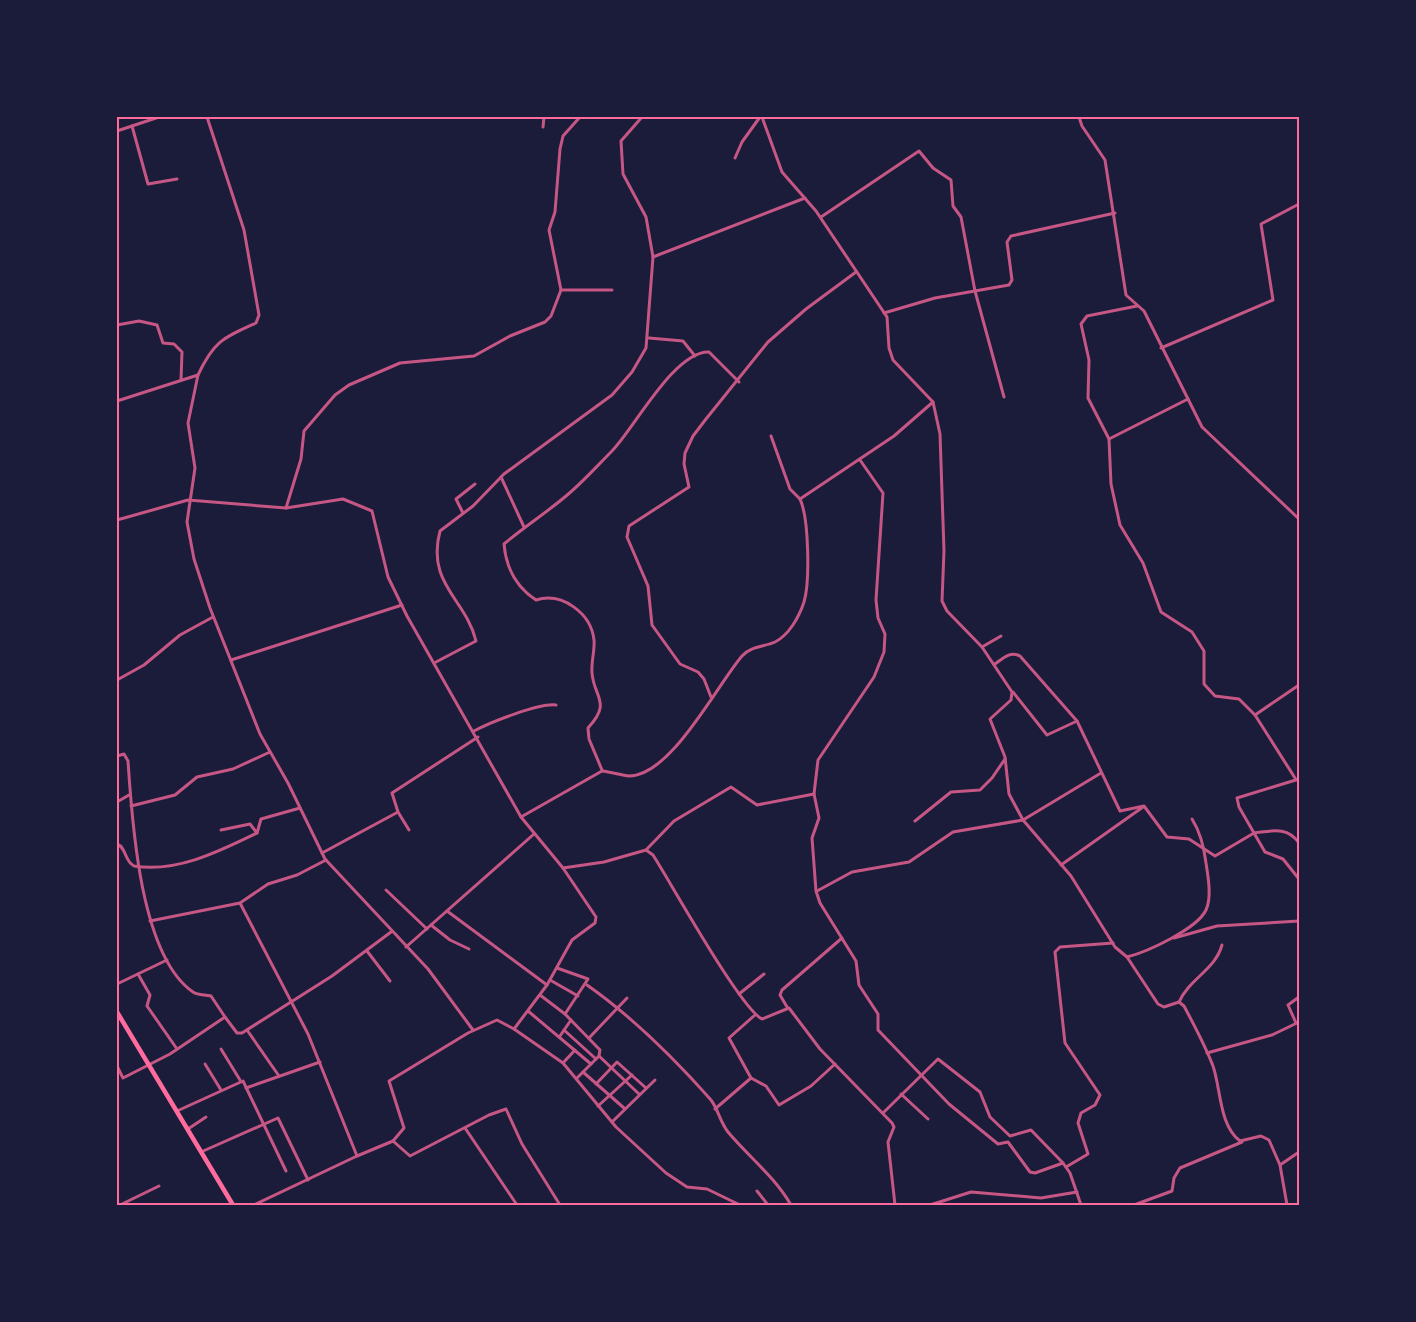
<svg xmlns="http://www.w3.org/2000/svg" width="1416" height="1322" font-family="'Noto Sans',sans-serif">
<style>
.lines{fill:none;stroke-linecap:round;stroke-linejoin:round}
.minor{stroke:#c65784;stroke-width:3}
.primary{stroke:#ff6b9d;stroke-width:4.5}
.neatline{fill:none;stroke:#ff6b9d;stroke-width:2}
</style>
<rect width="100%" height="100%" fill="#1b1b3a"/>
<g class="lines">
<g class="minor">
<path d="M 762,117 L 782,172 L 816,211 L 887,317 L 889,348 L 893,360 L 933,402 L 940,434 L 944,551 L 942,601 L 947,611 L 982,647 L 1012,692 L 1011,700 L 990,719 L 1005,757 L 1009,794 L 1023,820 L 1071,876 L 1115,947 L 1127,957 L 1158,1004 L 1164,1007 L 1179,1002 L 1184,1006 C 1194,1025 1205,1045 1213,1066 C 1221,1089 1219,1125 1240,1141 L 1261,1136 L 1269,1140 L 1280,1165 L 1287,1205"/>
<path d="M 1079,117 L 1082,126 L 1105,160 L 1126,295 L 1144,311 L 1202,427 L 1299,519"/>
<path d="M 132,126 L 148,184 L 177,179"/>
<path d="M 543,127 L 544,117"/>
<path d="M 117,131 L 159,117"/>
<path d="M 735,158 L 742,142 L 760,117"/>
<path d="M 821,217 L 919,151 L 933,168 L 951,180 L 953,206 L 961,217 L 975,291 L 1004,397"/>
<path d="M 653,257 L 805,198"/>
<path d="M 561,290 L 612,290"/>
<path d="M 1137,306 L 1087,316 L 1081,324 L 1089,360 L 1088,398 L 1109,439 L 1111,484 L 1120,525 L 1143,563 L 1161,612 L 1192,632 L 1204,651 L 1204,684 L 1215,696 L 1239,699 L 1255,715"/>
<path d="M 884,313 L 935,298 L 1009,285 L 1012,280 L 1007,242 L 1011,236 L 1115,213"/>
<path d="M 117,325 L 139,321 L 157,325 L 163,343 L 174,344 L 182,352 L 181,380"/>
<path d="M 649,338 L 683,341 L 695,356"/>
<path d="M 1161,348 L 1273,300 L 1261,224 L 1299,204"/>
<path d="M 198,375 C 214,341 223,338 256,323 L 259,315 L 244,230 L 207,117"/>
<path d="M 117,401 L 198,375 L 188,423 L 195,468 L 187,522 L 194,559 L 210,608 L 260,734 L 288,783 L 325,859 L 428,969 L 473,1030"/>
<path d="M 771,436 L 790,489 L 800,499"/>
<path d="M 1109,439 L 1188,399"/>
<path d="M 860,460 L 883,493 L 876,600 L 878,618 L 885,634 L 884,652 L 874,677 L 818,760 L 814,794 L 819,818 L 812,838 L 816,891 L 820,903 L 856,961 L 859,985 L 878,1014 L 878,1030 L 949,1104 L 998,1144 L 1008,1142 L 1030,1172 L 1035,1173 L 1063,1163 L 1070,1173 L 1081,1205"/>
<path d="M 501,477 L 524,527"/>
<path d="M 286,508 L 301,459 L 304,431 L 335,395 L 349,385 L 400,363 L 474,356 L 510,336 L 545,322 L 551,316 L 561,290 L 549,230 L 555,212 L 560,149 L 563,136 L 580,117"/>
<path d="M 463,513 L 456,499 L 475,484"/>
<path d="M 117,520 L 188,500 L 286,508 L 343,499 L 372,511 L 388,577 L 407,616 L 521,817 L 563,868 L 596,917 L 595,923 L 572,940 L 547,985 L 514,1029"/>
<path d="M 982,647 L 1001,636"/>
<path d="M 231,660 L 402,605"/>
<path d="M 436,662 L 476,641 C 466,599 426,584 440,531 L 473,506 L 504,474 L 612,395 L 632,372 L 646,348 L 653,257 L 646,217 L 623,174 L 621,141 L 642,117"/>
<path d="M 995,664 C 1003,658 1010,651 1020,656 L 1077,721 L 1120,811 L 1144,806 L 1167,837 L 1189,839 L 1215,856 L 1254,833 L 1265,852 L 1283,859 L 1299,879"/>
<path d="M 117,680 L 144,665 L 180,635 L 213,617"/>
<path d="M 1013,692 L 1047,735 L 1077,721"/>
<path d="M 711,697 L 704,679 L 698,672 L 680,664 L 652,625 L 648,586 L 627,537 L 629,526 L 689,487 L 684,464 L 685,453 L 693,436 L 706,419 L 768,342 L 806,309 L 856,272"/>
<path d="M 474,731 C 491,722 539,703 556,705"/>
<path d="M 117,756 L 124,754 L 128,761 C 132,821 140,956 193,992 C 199,996 205,994 211,996 L 225,1017"/>
<path d="M 602,770 L 589,739 L 588,728 C 612,702 594,698 592,673 C 591,662 595,650 594,640 C 591,613 562,592 536,600 C 516,587 506,568 504,544 C 524,527 546,513 566,496 C 582,483 597,466 612,451 C 634,429 674,351 709,352 L 739,382"/>
<path d="M 1295,778 L 1255,715 L 1299,685"/>
<path d="M 1299,779 L 1237,798 L 1239,807 L 1254,833 C 1272,831 1287,826 1299,843"/>
<path d="M 117,802 L 129,795"/>
<path d="M 131,806 L 175,795 L 197,777 L 233,769 L 270,752"/>
<path d="M 521,817 L 602,771 C 611,772 621,775 629,776 C 671,776 717,685 742,656 C 751,646 764,647 775,642 C 789,635 799,617 804,602 C 810,582 809,518 800,499 L 894,436 L 933,402"/>
<path d="M 915,821 L 951,792 L 980,790 L 992,778 L 1005,759"/>
<path d="M 221,830 L 250,824 L 257,833"/>
<path d="M 409,830 L 398,812 L 392,793 L 478,737"/>
<path d="M 117,844 C 127,848 124,861 134,866 C 177,873 220,851 257,833 L 261,819 L 300,808"/>
<path d="M 646,850 L 653,855 C 671,883 740,1008 762,1019 L 789,1008 L 820,1049 L 892,1123 L 894,1127 L 888,1142 L 895,1205"/>
<path d="M 322,853 L 398,812"/>
<path d="M 1061,865 L 1143,807"/>
<path d="M 563,868 L 604,862 L 646,850 L 674,821 L 731,787 L 757,805 L 814,794"/>
<path d="M 386,890 L 427,929"/>
<path d="M 817,891 L 852,872 L 909,862 L 953,832 L 1023,820 L 1101,773"/>
<path d="M 240,903 L 308,1034 L 357,1156 L 254,1205"/>
<path d="M 447,911 L 547,985"/>
<path d="M 150,921 L 240,903 L 268,884 L 297,875 L 326,860"/>
<path d="M 431,925 L 450,940 L 469,949"/>
<path d="M 1174,938 L 1217,926 L 1299,921"/>
<path d="M 406,947 L 534,834"/>
<path d="M 367,951 L 390,981"/>
<path d="M 1127,957 C 1147,952 1197,929 1206,910 C 1212,897 1208,876 1206,863 C 1204,847 1201,833 1192,819"/>
<path d="M 557,968 L 588,979 L 565,1014"/>
<path d="M 138,974 L 150,995 L 147,1006 L 177,1049"/>
<path d="M 550,980 L 578,996"/>
<path d="M 117,984 L 167,960"/>
<path d="M 587,985 C 634,1018 673,1057 711,1100 C 718,1109 720,1122 728,1132 C 749,1157 774,1176 791,1205"/>
<path d="M 739,994 L 764,974"/>
<path d="M 540,995 L 565,1014 L 600,1050 L 599,1056 L 577,1078"/>
<path d="M 1179,1002 C 1190,978 1215,970 1222,945"/>
<path d="M 787,1007 L 780,995 L 782,990 L 842,938"/>
<path d="M 528,1011 L 591,1064"/>
<path d="M 1296,1023 L 1288,1005 L 1299,997"/>
<path d="M 247,1030 L 279,1076"/>
<path d="M 564,1030 L 596,1059"/>
<path d="M 560,1036 L 571,1020"/>
<path d="M 589,1038 L 627,998"/>
<path d="M 221,1049 L 240,1080"/>
<path d="M 1207,1053 L 1272,1035 L 1299,1022"/>
<path d="M 599,1056 L 639,1094"/>
<path d="M 563,1063 L 575,1050"/>
<path d="M 205,1064 L 221,1090"/>
<path d="M 117,1066 L 123,1078 L 170,1054 L 225,1017 L 237,1033 L 242,1033 L 332,976 L 391,932"/>
<path d="M 583,1072 L 624,1108"/>
<path d="M 751,1078 L 729,1038 L 755,1015"/>
<path d="M 596,1084 L 617,1062 L 646,1088"/>
<path d="M 246,1088 L 320,1062"/>
<path d="M 901,1094 L 928,1119"/>
<path d="M 598,1106 L 632,1075"/>
<path d="M 715,1109 L 751,1078 L 766,1086 L 779,1105 L 811,1086 L 835,1064"/>
<path d="M 177,1111 L 243,1081 L 286,1171"/>
<path d="M 884,1112 L 938,1059 L 980,1092 L 990,1117 L 1010,1136 L 1031,1130 L 1063,1163"/>
<path d="M 612,1122 L 655,1080"/>
<path d="M 465,1128 L 517,1205"/>
<path d="M 188,1129 L 206,1117"/>
<path d="M 393,1141 L 410,1156 L 489,1115 L 506,1109 L 522,1144 L 560,1205"/>
<path d="M 201,1152 L 278,1118 L 308,1180"/>
<path d="M 357,1156 L 393,1141 L 404,1128 L 389,1081 L 468,1033 L 497,1020 L 514,1029 L 563,1063 L 616,1127 L 666,1173 L 687,1187 L 707,1189 L 740,1205"/>
<path d="M 1280,1165 L 1299,1152"/>
<path d="M 1066,1167 L 1088,1154 L 1078,1123 L 1081,1113 L 1095,1105 L 1100,1095 L 1065,1043 L 1055,952 L 1060,947 L 1113,943"/>
<path d="M 757,1191 L 768,1205"/>
<path d="M 120,1205 L 159,1186"/>
<path d="M 930,1205 L 971,1192 L 1041,1198 L 1077,1192"/>
<path d="M 1134,1205 L 1172,1191 L 1174,1178 L 1180,1168 L 1242,1142"/>
</g>
<path class="primary" d="M 117,1012 L 233,1205"/>
</g>
<rect width="1416" height="1322" fill="none" stroke="#1b1b3a" stroke-width="237"/>
<rect x="118" y="118" width="1180" height="1086" class="neatline"/>
</svg>
